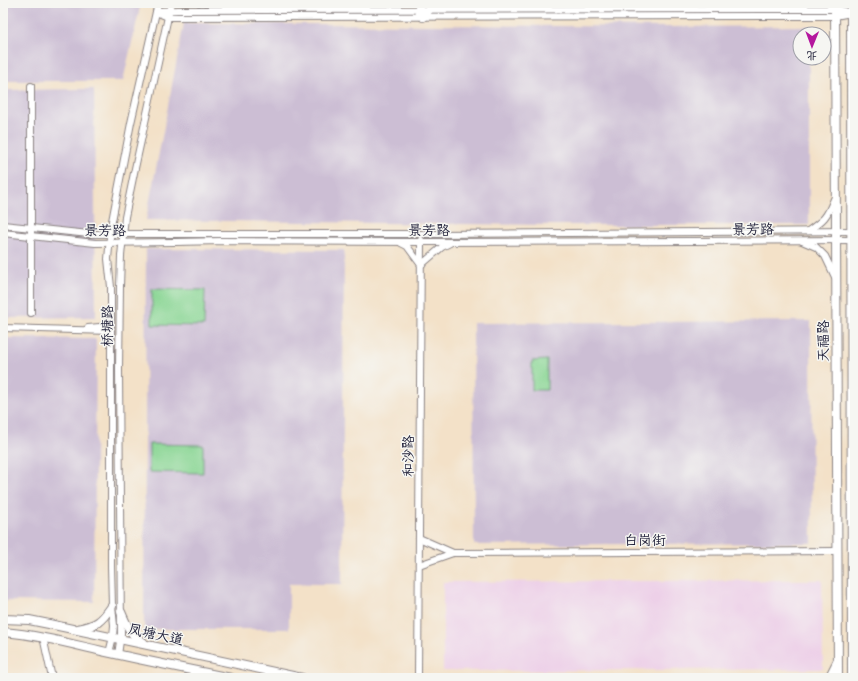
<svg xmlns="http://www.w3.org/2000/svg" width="858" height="681" font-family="'Playpen Sans','LXGW WenKai TC',sans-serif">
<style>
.built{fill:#edd0e8}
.industrial{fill:#ccbed4}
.green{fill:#8ad694;stroke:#567c68}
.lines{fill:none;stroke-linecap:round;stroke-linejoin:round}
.minor-casing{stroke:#8a8282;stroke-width:8}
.major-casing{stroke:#8a8282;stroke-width:10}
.minor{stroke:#fff;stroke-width:6}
.major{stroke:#fff;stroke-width:8}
.labels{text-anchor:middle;stroke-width:3;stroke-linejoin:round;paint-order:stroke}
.street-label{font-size:14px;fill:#22223b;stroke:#f6f6f2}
</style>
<rect width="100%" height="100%" fill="#f6f6f2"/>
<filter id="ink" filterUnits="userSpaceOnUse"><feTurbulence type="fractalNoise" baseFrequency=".025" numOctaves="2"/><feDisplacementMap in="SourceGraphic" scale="8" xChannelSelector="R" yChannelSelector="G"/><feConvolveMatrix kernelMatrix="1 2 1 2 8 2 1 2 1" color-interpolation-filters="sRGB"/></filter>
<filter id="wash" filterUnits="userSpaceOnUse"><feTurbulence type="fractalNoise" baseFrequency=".012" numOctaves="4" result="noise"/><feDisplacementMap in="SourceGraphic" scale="16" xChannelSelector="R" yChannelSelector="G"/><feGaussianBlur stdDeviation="0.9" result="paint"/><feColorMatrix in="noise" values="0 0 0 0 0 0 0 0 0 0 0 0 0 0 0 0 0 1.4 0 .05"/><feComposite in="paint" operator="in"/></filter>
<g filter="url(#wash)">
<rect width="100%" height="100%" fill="#f3e1c8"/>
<path class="built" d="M 822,580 L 823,669 L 443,671 L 443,582 Z"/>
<g class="industrial">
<path d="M 3,3 L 141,3 L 123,81 L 3,81 Z"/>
<path d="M 184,23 L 670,27 L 810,26 L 810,34 L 800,34 L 800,58 L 809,58 L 809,225 L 550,225 L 146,220 Z"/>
<path d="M 94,89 L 96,317 L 3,318 L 3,90 Z"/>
<path d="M 146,249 L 344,250 L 342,584 L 289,584 L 289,629 L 144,629 Z"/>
<path d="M 811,321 L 812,543 L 474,545 L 473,323 Z"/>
<path d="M 3,338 L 96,339 L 94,602 L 3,601 Z"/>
</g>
<g class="green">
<path d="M 152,289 L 205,290 L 204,326 L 152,325 Z"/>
<path d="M 547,360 L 547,390 L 532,390 L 532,361 Z"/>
<path d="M 149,444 L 203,445 L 203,473 L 149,472 Z"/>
</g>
</g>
<g filter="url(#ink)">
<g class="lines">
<defs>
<g id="minor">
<path d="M 157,11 L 178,10 L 835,9 L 848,12"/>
<path d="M 156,12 L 168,17 L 835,16 L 851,13"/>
<path d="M 3,225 L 89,234 L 433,234 L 855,231"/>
<path d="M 808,231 C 824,220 827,217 834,199"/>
<path d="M 3,233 L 95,243 L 175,242 L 221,241 L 421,242 L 693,241 L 855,240"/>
<path d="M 802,241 L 816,247 L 825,256 L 835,277"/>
<path d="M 401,243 L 407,246 L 421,265 L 442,247 L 450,243"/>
<path d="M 31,313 L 31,86"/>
<path d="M 3,328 L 111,331"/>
<path d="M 88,328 L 111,326"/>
<path d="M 419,538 L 453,553"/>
<path d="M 419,565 L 453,553 L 838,551"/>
<path d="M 43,637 L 45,646 L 52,678"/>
<path d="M 109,653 L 113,637 L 114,625 L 112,606 L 111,566 L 111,287 L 108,259 L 111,226 L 131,123 L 158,3"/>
<path d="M 118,655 L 121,634 L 119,369 L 120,287 L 121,256 L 125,217 L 134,173 L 171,3"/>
<path d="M 418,678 L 421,240"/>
</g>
<g id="major">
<path d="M 420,3 L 418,10 L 423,17 L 429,10 L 431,3"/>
<path d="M 835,3 L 838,678"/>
<path d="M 851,3 L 852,678"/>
<path d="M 121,612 C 126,624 131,636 143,642"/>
<path d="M 3,619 L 29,620 L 49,624 L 302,678"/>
<path d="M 78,629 C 97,625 101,622 112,606"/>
<path d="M 3,632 C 40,635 75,645 111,653 C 151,662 191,670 231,678"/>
<path d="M 829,678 L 837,662"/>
</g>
</defs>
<use href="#minor" class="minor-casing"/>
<use href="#major" class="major-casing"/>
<use href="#minor" class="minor"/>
<use href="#major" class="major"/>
</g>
</g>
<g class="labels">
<g class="street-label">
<text transform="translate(753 229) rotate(-1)" y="5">景芳路</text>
<text transform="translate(105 230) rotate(1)" y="5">景芳路</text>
<text x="429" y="235">景芳路</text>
<text transform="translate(107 326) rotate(-89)" y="5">桥塘路</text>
<text transform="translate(823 341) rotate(-90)" y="5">天福路</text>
<text transform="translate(408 456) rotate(-90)" y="5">和沙路</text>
<text x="645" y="545">白岗街</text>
<text transform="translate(156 634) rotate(12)" y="5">凤塘大道</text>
</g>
</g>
<rect width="858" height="681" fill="none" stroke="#f6f6f2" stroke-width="16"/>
<g transform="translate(812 46) rotate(181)"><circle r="19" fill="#f6f6f2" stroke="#a1a1a9"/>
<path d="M0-3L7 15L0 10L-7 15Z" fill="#b5179e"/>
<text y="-6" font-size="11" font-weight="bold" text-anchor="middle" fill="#22223b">北</text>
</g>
</svg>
